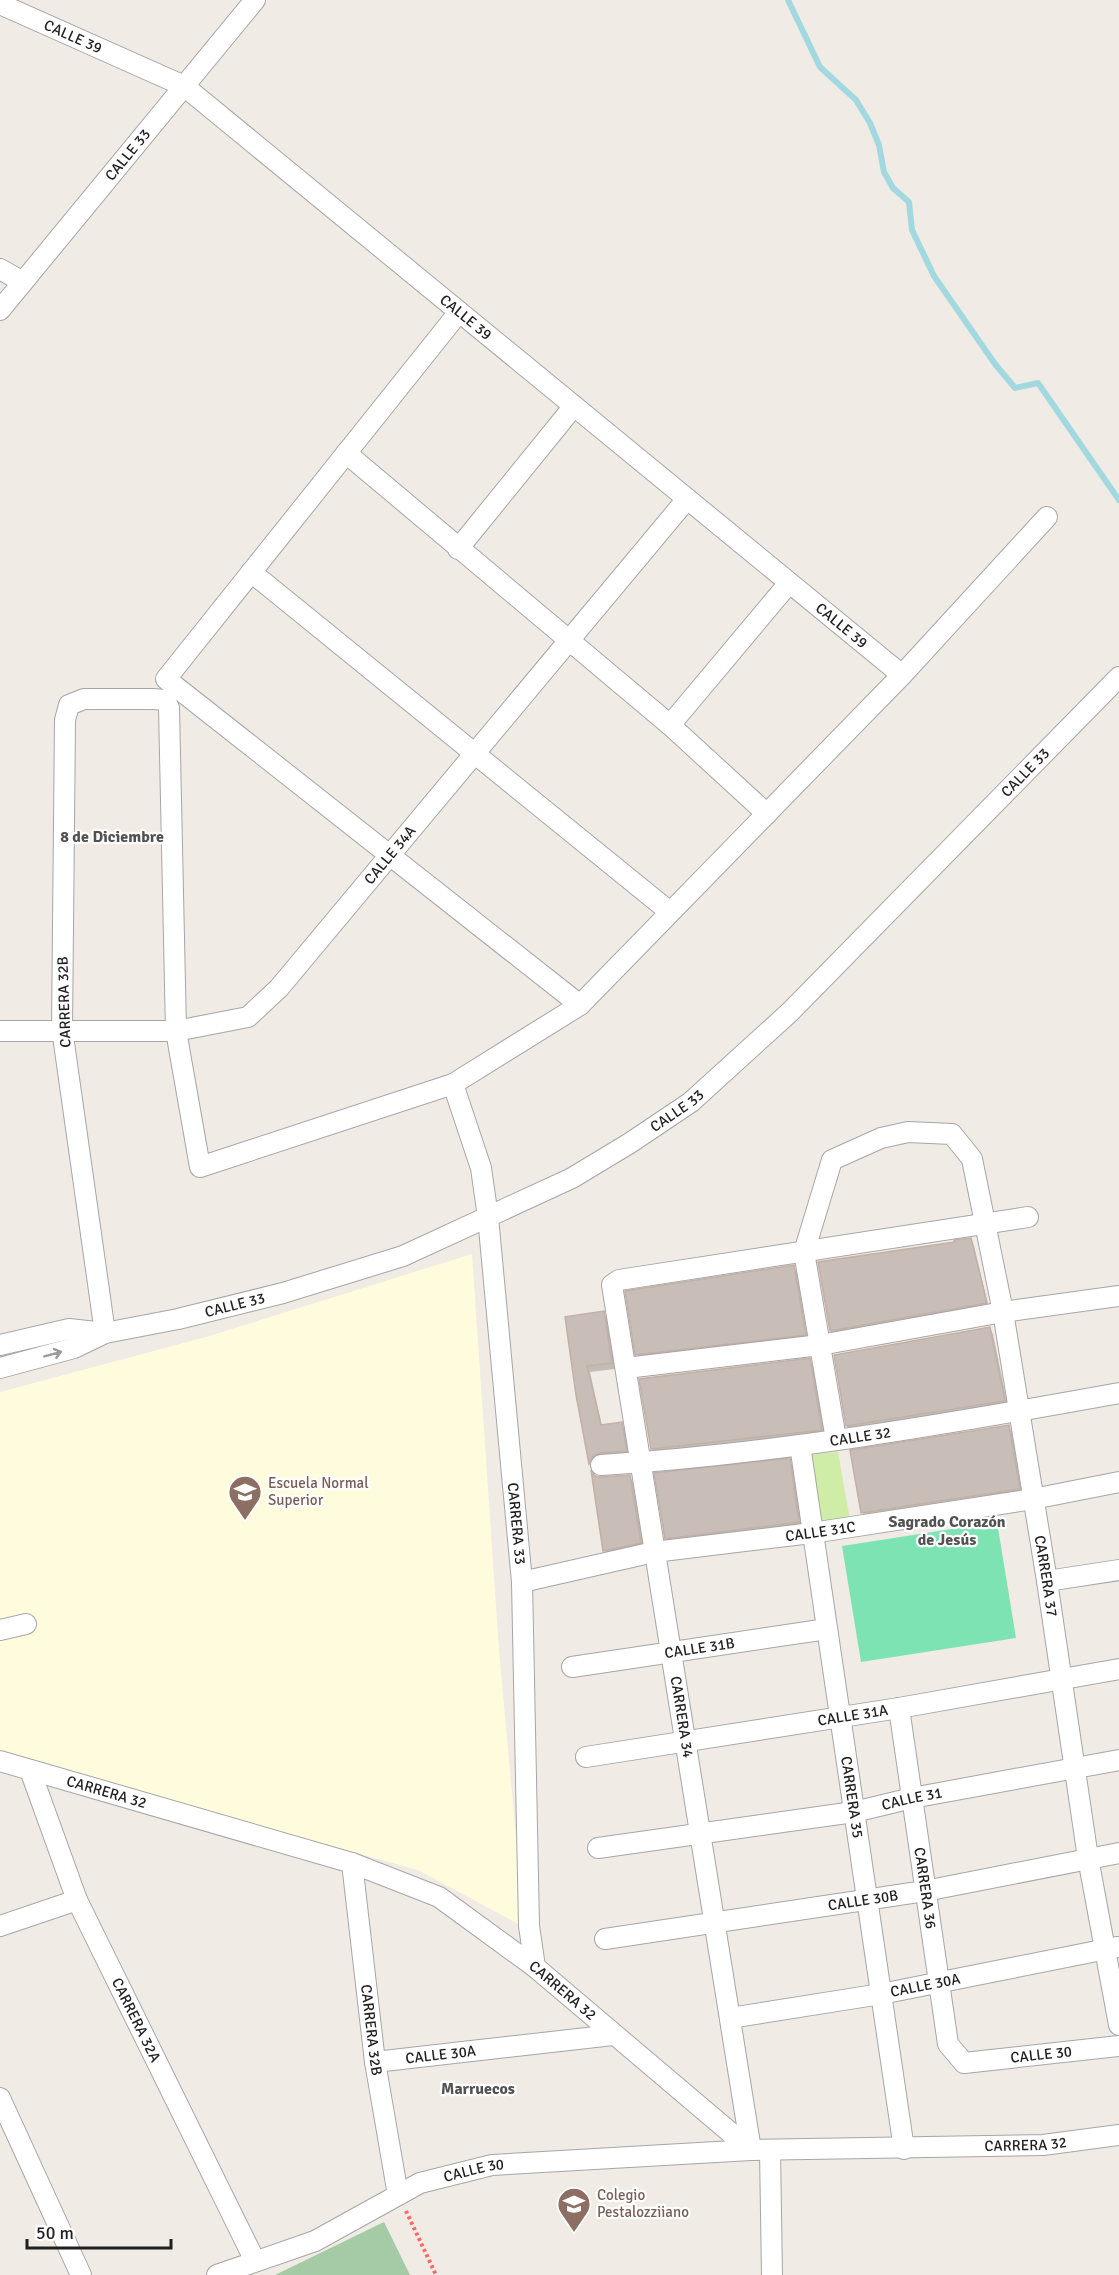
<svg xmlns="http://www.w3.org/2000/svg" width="1119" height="2275" font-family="Signika,sans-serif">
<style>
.education{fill:#fffcde}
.grass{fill:#d0eda7}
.cemetery{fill:#a4caa6}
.pitch{fill:#7ee3b2}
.shadow{fill:#0003}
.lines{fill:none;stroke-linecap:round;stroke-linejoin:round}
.stream{stroke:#a2d8e0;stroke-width:6}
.building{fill:#c8bdb7;stroke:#c3b0a6;stroke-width:1.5}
.minor-casing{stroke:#a6a6a6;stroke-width:22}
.path{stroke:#ff6766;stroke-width:4;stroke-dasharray:3 3;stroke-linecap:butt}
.minor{stroke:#fff;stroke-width:20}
.oneway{stroke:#9a9a9a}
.labels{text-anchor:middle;stroke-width:4.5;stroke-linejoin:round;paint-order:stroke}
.street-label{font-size:15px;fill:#1f1f1f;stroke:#fff}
.education-label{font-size:15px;fill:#785e54;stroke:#fff;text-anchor:start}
.neighbourhood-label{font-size:16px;font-weight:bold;fill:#525252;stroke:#fff}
</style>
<rect width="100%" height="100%" fill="#f0ebe4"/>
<path class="education" d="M 472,1254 L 499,1650 L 524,1927 L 418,1870 L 0,1754 L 0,1392 L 206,1337 Z"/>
<path class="grass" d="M 838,1452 L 850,1520 L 820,1526 L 809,1455 Z"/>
<path class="cemetery" d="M 384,2222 L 410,2275 L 275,2275 Z"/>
<path class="pitch" d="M 997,1522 L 1016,1638 L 861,1662 L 842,1546 Z"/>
<g class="shadow">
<path d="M 971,1240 L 974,1246 L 989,1309 L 835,1337 L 831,1331 L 956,1244 Z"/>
<path d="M 793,1267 L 797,1273 L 808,1341 L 640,1361 L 637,1354 Z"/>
<path d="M 603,1313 L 607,1319 L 615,1369 L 590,1372 L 602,1426 L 621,1424 L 625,1430 L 629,1457 L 594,1468 L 591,1463 L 577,1395 Z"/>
<path d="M 989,1328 L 993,1334 L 1008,1407 L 851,1432 L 847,1426 L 835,1356 Z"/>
<path d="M 809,1360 L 813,1366 L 825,1436 L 656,1455 L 652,1449 Z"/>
<path d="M 1008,1426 L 1012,1432 L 1022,1495 L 866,1519 L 863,1513 L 852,1451 Z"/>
<path d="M 789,1460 L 793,1466 L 802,1528 L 670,1544 L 666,1538 Z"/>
<path d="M 630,1476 L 633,1483 L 644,1549 L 608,1557 L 605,1551 L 592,1481 L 595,1477 L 601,1478 Z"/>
</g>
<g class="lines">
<path class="stream" d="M 788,0 L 820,67 L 856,100 L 870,123 L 879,145 L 884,172 L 893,188 L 909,202 L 912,230 L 934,276 L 995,364 L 1015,388 L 1038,383 L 1119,500"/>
</g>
<g class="building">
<path d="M 971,1238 L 987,1303 L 830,1331 L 818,1262 L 955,1242 L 954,1240 Z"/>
<path d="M 794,1265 L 806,1335 L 635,1355 L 625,1291 Z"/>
<path d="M 604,1311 L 612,1363 L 587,1366 L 601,1425 L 622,1422 L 627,1451 L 600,1453 L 594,1455 L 589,1464 L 576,1395 L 565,1317 Z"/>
<path d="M 990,1327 L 1005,1401 L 846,1426 L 834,1355 Z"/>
<path d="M 810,1358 L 822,1430 L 651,1449 L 639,1379 Z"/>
<path d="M 1009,1425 L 1020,1489 L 861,1513 L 850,1450 Z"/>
<path d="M 790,1458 L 799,1522 L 665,1539 L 654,1473 Z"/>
<path d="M 591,1470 L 595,1476 L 601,1477 L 630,1475 L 641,1543 L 603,1551 Z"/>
</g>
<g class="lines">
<defs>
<g id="minor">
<path id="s1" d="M 0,4 L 184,86 L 902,675"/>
<path d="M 0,269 L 23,282"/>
<path id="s2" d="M 0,310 L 255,0"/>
<path d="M 459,312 L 166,679 L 580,1005"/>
<path d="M 346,453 L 670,725 L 767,814"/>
<path d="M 458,549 L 574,406"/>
<path d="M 251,572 L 670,912"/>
<path d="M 670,725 L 789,583"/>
<path id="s3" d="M 0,1031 L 176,1031 L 248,1017 L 279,988 L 687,499"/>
<path id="s4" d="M 453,1084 L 481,1168 L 488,1217 L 522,1582 L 529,1926 L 535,1967"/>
<path d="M 105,1333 L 62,1029 L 65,720 L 69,705 L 84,699 L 153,699 L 165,700 L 169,708 L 176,1031 L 200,1167 L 453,1084 L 580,1005 L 902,675 L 1047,517"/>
<path d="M 0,1345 L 69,1329 L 105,1333"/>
<path id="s5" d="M 0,1368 L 74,1348 L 105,1333 L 178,1319 L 283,1293 L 403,1256 L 572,1178 L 630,1143 L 691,1102 L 790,1012 L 1119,677"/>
<path d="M 626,1368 L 820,1345 L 1003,1312 L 1119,1296"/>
<path id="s6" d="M 836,1439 L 804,1252 L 832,1160 L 881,1138 L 908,1132 L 952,1134 L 972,1159 L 1003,1312 L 1047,1581 L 1088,1858 L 1119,2025"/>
<path id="s7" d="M 800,1445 L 904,2149"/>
<path id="s8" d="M 601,1465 C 775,1454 948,1424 1119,1393"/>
<path d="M 1047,1581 L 1119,1570"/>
<path id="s9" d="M 522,1582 L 654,1552 L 812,1533 L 1033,1499 L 1119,1482"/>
<path d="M 0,1630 L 26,1624"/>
<path id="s10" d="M 572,1667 L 827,1629"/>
<path id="s11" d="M 899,1708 L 948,2044 L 964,2063 L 1119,2046"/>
<path id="s12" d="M 586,1757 L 899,1708 L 1119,1669"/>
<path id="s13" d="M 0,1761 L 352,1863 L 439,1897 L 535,1967 L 751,2150"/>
<path id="s14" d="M 30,1770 L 77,1900 L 255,2261"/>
<path id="s15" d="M 598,1848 L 854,1812 L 912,1798 L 1119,1760"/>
<path id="s16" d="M 352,1863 L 375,2062 L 398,2195"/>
<path d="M 0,1926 L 77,1900"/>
<path id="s17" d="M 605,1939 L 925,1891 L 1119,1853"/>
<path id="s18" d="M 730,2018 L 881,1994 L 1117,1947"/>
<path id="s19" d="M 375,2062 L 613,2035"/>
<path d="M 0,2098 L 81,2275"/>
<path d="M 751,2150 L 612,1285 L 619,1280 L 1028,1217"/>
<path d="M 770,2150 L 772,2275"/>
<path id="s20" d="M 217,2275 L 315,2241 L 420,2183 L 492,2165 L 751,2150 L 1043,2145 L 1119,2135"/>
</g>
</defs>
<use href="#minor" class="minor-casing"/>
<path class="path" d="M 406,2211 L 436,2275"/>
<use href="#minor" class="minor"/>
</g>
<defs><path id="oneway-shaft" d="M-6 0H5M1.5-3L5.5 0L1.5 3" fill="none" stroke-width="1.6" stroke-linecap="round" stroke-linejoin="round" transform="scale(1.5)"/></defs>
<use class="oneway" href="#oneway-shaft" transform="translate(53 1354) rotate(-15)"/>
<defs>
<symbol id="school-pin" viewBox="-11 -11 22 30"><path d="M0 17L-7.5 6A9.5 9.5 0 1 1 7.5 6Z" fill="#8d6e63" stroke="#fff"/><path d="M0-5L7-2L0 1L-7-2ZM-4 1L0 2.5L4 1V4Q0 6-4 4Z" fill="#fff"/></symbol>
</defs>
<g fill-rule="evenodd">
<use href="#school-pin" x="226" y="1473" width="38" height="52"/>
<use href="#school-pin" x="555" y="2185" width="38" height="52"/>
</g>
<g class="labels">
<g class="street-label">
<text dy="5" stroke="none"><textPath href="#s1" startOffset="80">CALLE 39</textPath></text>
<text dy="5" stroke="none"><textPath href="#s2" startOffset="201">CALLE 33</textPath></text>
<text dy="5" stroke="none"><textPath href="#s1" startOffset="566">CALLE 39</textPath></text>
<text dy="5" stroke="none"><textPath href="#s1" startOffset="1052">CALLE 39</textPath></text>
<text dy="5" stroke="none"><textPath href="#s5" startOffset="1216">CALLE 33</textPath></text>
<text dy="5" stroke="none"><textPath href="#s3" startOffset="465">CALLE 34A</textPath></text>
<text transform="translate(64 1002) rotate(-92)" y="5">CARRERA 32B</text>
<text dy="5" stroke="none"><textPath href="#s5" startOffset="730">CALLE 33</textPath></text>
<text dy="5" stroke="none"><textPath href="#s5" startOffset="244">CALLE 33</textPath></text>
<text dy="5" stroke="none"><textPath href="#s8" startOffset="261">CALLE 32</textPath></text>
<text dy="5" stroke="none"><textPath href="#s4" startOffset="446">CARRERA 33</textPath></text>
<text dy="5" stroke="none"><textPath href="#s9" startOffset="303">CALLE 31C</textPath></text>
<text dy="5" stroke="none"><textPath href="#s6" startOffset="867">CARRERA 37</textPath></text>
<text dy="5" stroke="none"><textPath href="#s10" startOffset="129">CALLE 31B</textPath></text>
<text dy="5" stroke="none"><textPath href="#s12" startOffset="270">CALLE 31A</textPath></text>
<text transform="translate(682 1717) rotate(81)" y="5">CARRERA 34</text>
<text dy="5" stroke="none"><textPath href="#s13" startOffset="111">CARRERA 32</textPath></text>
<text dy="5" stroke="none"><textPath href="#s7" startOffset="356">CARRERA 35</textPath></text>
<text dy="5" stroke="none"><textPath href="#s15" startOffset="318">CALLE 31</textPath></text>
<text dy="5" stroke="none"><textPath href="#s11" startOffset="182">CARRERA 36</textPath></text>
<text dy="5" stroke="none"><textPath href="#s17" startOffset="261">CALLE 30B</textPath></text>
<text dy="5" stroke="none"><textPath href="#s18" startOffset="198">CALLE 30A</textPath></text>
<text dy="5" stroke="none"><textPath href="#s13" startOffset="615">CARRERA 32</textPath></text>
<text dy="5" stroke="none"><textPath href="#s14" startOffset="272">CARRERA 32A</textPath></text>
<text dy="5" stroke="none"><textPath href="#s16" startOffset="168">CARRERA 32B</textPath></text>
<text dy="5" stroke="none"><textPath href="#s19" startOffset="66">CALLE 30A</textPath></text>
<text dy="5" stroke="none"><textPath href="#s11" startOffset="442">CALLE 30</textPath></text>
<text dy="5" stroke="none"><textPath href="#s20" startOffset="832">CARRERA 32</textPath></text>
<text dy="5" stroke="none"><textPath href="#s20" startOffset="279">CALLE 30</textPath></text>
</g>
<g class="education-label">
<text x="268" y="1488">Escuela Normal<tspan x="268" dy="17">Superior</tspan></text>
<text x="597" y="2200">Colegio<tspan x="597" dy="17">Pestalozziiano</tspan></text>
</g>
<g class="neighbourhood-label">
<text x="112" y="842">8 de Diciembre</text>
<text x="947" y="1527">Sagrado Corazón<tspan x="947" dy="18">de Jesús</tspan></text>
<text x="478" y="2094">Marruecos</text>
</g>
</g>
<path d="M27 2239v9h144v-9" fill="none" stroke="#1f1f1f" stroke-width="3"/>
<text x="36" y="2239" font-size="18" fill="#1f1f1f" stroke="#ffffff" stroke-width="4.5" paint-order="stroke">50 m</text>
</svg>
